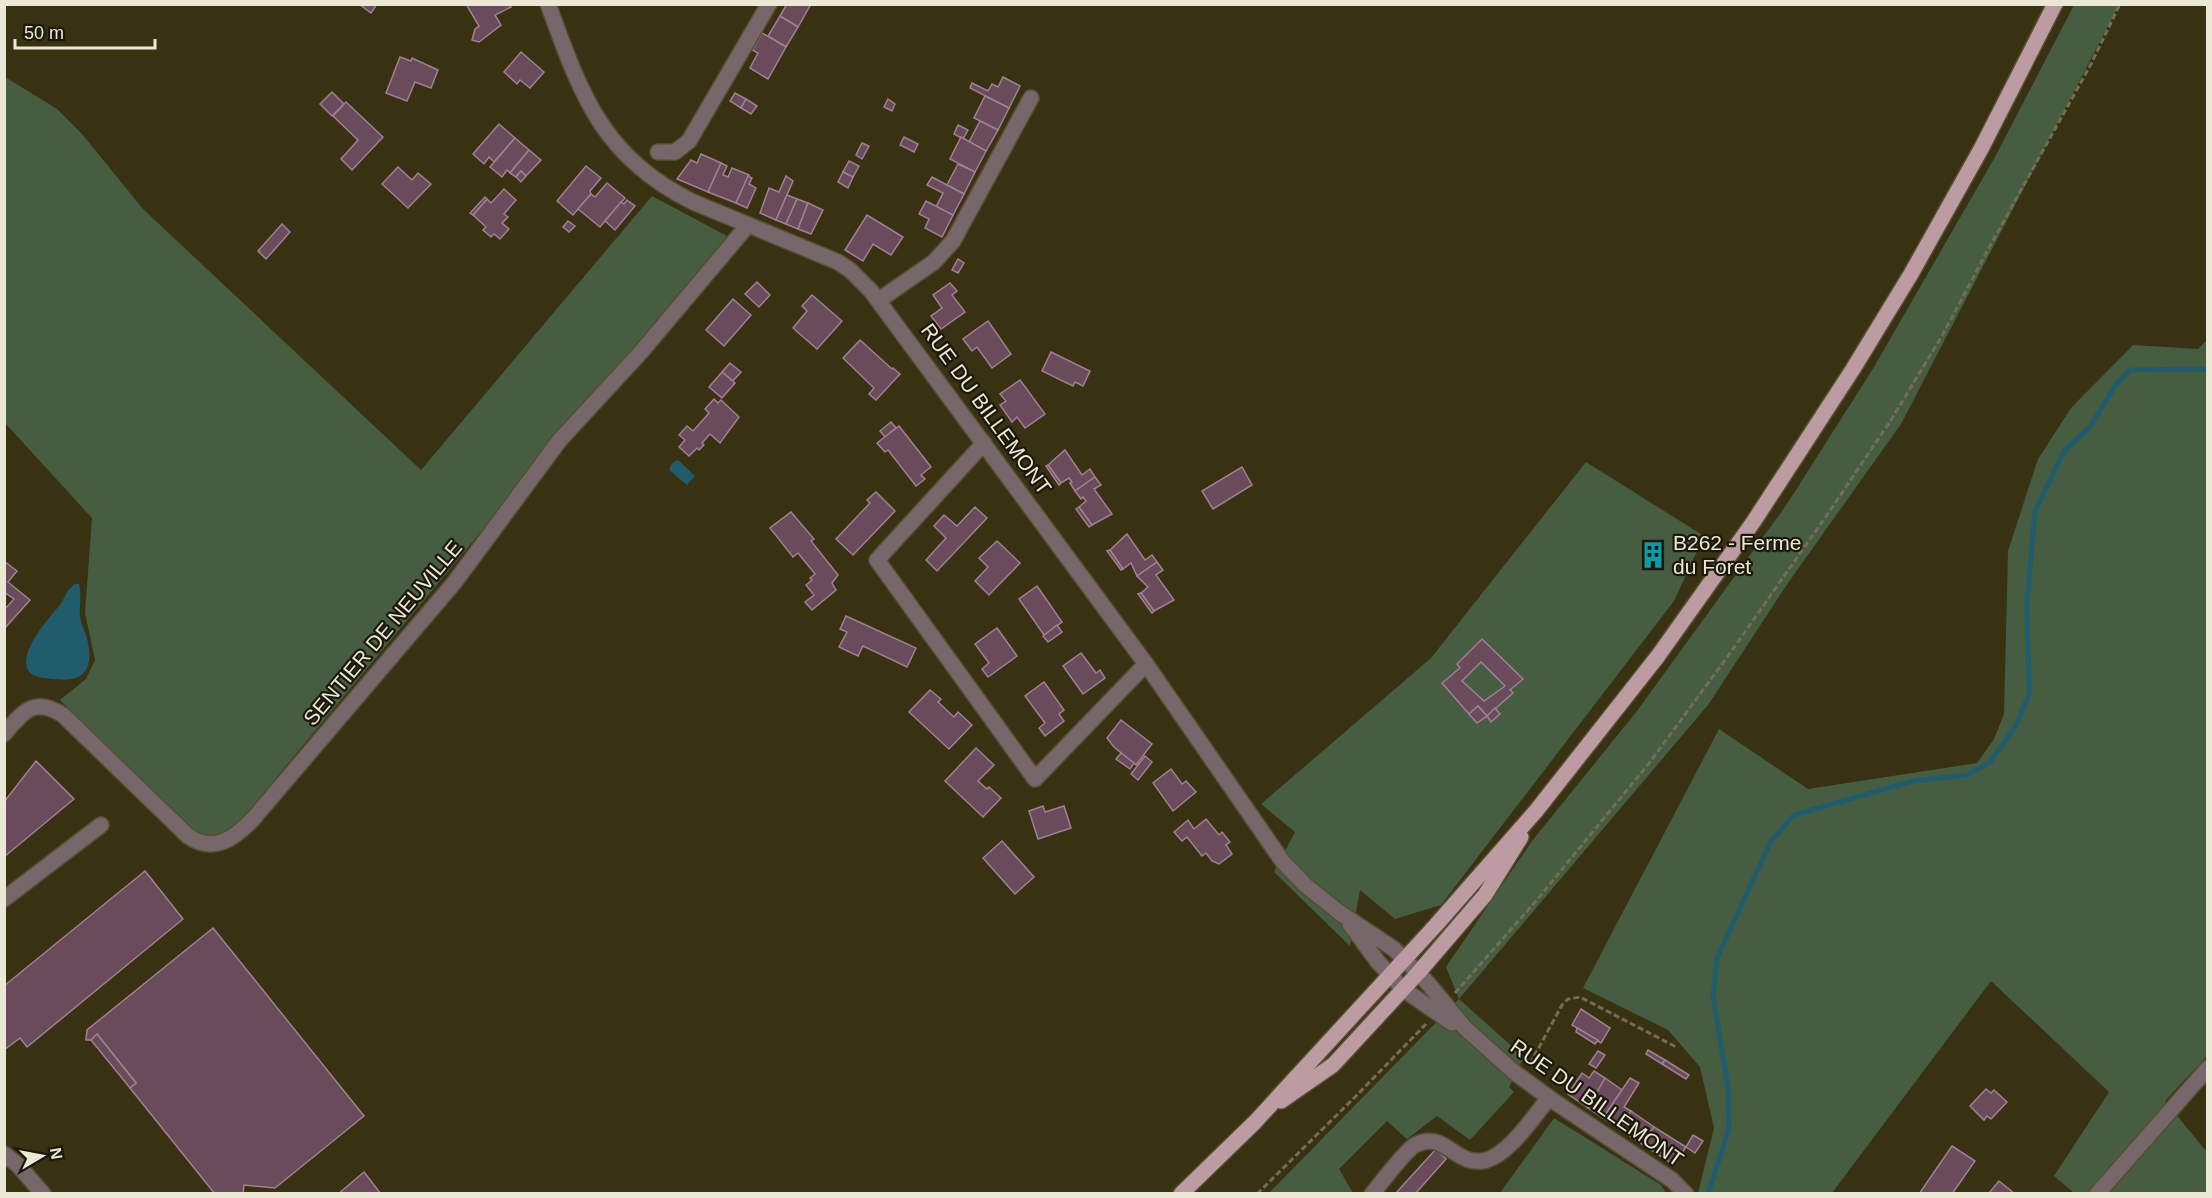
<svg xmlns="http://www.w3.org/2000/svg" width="2212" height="1198" font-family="Helvetica,sans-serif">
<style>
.green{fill:#465d42}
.water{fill:#215c6d}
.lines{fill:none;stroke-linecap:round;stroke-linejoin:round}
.stream{stroke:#215c6d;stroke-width:5}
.building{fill:#694b5c;stroke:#a18093;stroke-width:1.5;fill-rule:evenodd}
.minor-casing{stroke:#554e31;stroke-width:18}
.major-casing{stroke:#554e31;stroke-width:18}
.path{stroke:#746e53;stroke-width:3;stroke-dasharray:6 3;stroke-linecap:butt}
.minor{stroke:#77676a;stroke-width:15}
.major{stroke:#bc9ba2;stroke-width:15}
.labels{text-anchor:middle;stroke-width:4.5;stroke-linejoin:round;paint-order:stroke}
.street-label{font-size:21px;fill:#ece8d6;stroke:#1c190c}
.poi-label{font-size:21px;fill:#ece8d6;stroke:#1c190c;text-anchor:start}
</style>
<rect width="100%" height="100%" fill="#383112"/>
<g class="green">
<path d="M 2074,5 L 2119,5 L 1901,424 L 1788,583 L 1708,705 L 1459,999 L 1524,1057 L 1509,1087 L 1514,1092 L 1470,1140 L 1437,1116 L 1407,1139 L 1387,1121 L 1339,1169 L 1353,1193 L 1268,1194 L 1459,999 L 1446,967 L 1532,841 L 1637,711 L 1787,504 L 1874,367 L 1995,157 Z"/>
<path d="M 5,77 L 57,109 L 82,134 L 143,209 L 421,470 L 652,196 L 727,236 L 241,820 L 217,837 L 195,834 L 60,700 L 86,679 L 95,660 L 85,613 L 92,518 L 5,423 Z"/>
<path d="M 2207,340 L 2207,1056 L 2165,1101 L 2207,1152 L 2207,1193 L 2074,1193 L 2054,1176 L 2109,1092 L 1991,981 L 1832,1193 L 1698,1193 L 1714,1128 L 1700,1067 L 1668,1030 L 1583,988 L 1719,729 L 1808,789 L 1977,763 L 1994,739 L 2004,714 L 2008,551 L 2038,459 L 2071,408 L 2133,345 L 2198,349 Z"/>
<path d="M 1586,462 L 1704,536 L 1674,601 L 1441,905 L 1395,919 L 1360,890 L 1350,946 L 1274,872 L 1295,832 L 1261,804 L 1431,658 Z"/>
<path d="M 1554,1118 L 1661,1185 L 1666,1193 L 1500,1193 Z"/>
</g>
<g class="water">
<path d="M 678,460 L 695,476 L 687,485 L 669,470 L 672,463 Z"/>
<path d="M 75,584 L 79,584 C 82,596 79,605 80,616 C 81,625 87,634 88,643 C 94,672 81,683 53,679 C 44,677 34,679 28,670 C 18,652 49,618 59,606 C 65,598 67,589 75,584 Z"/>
</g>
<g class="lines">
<path class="stream" d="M 1708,1194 L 1729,1128 L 1728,1088 L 1713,996 L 1717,958 L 1771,841 L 1794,815 L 1913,781 L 1967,775 L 1990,762 L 2015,727 L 2029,695 L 2027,603 L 2035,511 L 2064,451 L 2090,427 L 2115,386 L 2130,370 L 2208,369"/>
</g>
<g class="building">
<path d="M 359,4 L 377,4 L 371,13 Z"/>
<path d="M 466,4 L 510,4 L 511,7 L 495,15 L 501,25 L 479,42 L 472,40 L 475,29 L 479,26 Z"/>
<path d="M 787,4 L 811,4 L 798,27 L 780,16 Z"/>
<path d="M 780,16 L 798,27 L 786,47 L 768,36 Z"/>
<path d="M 762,33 L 786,47 L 768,79 L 750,68 L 758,53 L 752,50 Z"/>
<path d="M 521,52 L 544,72 L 530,88 L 520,80 L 517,84 L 504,72 Z"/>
<path d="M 400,57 L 411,61 L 412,58 L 438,70 L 431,88 L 415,82 L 407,101 L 386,93 Z"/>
<path d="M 1003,77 L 1020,86 L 1009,108 L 970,88 L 972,83 L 988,91 L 992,84 L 998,87 Z"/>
<path d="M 332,92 L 344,104 L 332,116 L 320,104 Z"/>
<path d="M 735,93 L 746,99 L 741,108 L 730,101 Z"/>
<path d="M 985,96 L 1009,108 L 998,130 L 974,118 Z"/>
<path d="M 746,99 L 757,106 L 751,114 L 741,108 Z"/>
<path d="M 888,99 L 895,104 L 892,111 L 884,107 Z"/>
<path d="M 346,102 L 383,137 L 352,170 L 341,159 L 358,140 L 333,116 Z"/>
<path d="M 980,121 L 998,130 L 986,151 L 969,142 Z"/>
<path d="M 499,124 L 515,138 L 494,162 L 489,157 L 484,164 L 473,154 Z"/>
<path d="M 958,125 L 968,130 L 963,139 L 954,134 Z"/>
<path d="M 904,137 L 918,144 L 914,152 L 900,145 Z"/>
<path d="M 961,137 L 986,151 L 975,172 L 950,159 Z"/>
<path d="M 515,138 L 529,150 L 510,173 L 507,170 L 502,177 L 490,167 Z"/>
<path d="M 862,143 L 869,146 L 862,159 L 856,155 Z"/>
<path d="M 529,150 L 541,160 L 526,176 L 521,171 L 516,177 L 510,173 Z"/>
<path d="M 701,154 L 721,163 L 708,192 L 677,179 L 691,160 L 697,163 Z"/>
<path d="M 849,161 L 859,166 L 853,177 L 843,172 Z"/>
<path d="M 721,163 L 727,166 L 723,175 L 728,177 L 732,168 L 749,175 L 736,203 L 708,192 Z"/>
<path d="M 958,164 L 975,172 L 964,194 L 947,185 Z"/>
<path d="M 586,166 L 601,178 L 590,191 L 591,194 L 573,215 L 557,201 Z"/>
<path d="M 398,167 L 412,180 L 418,173 L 431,184 L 408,208 L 382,184 Z"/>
<path d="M 521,171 L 526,176 L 521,182 L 516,177 Z"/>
<path d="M 843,172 L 853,177 L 848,188 L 838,182 Z"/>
<path d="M 748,176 L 752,178 L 749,184 L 756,188 L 747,208 L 736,203 Z"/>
<path d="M 786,176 L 793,181 L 776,220 L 760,213 L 769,188 L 779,192 Z"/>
<path d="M 932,177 L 964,194 L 953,215 L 936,207 L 943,193 L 927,185 Z"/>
<path d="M 607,183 L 625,198 L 600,227 L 578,209 L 591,194 L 595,197 Z"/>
<path d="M 504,189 L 516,200 L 504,214 L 508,217 L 502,223 L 509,229 L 500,239 L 494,234 L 491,237 L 483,230 L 486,227 L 473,215 L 487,199 L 491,203 Z"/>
<path d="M 787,195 L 797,199 L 786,224 L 776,220 Z"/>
<path d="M 485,197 L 487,199 L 473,215 L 470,213 Z"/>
<path d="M 797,199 L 808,203 L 798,229 L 786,224 Z"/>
<path d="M 627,200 L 635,206 L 615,230 L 605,221 L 621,202 L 624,204 Z"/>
<path d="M 926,201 L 953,215 L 942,237 L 925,228 L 929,219 L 919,214 Z"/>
<path d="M 808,203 L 823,210 L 811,234 L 798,229 Z"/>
<path d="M 867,215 L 903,237 L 891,255 L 873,244 L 863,261 L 845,250 Z"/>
<path d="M 568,221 L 575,226 L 569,232 L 563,227 Z"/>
<path d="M 282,224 L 290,232 L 266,259 L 258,251 Z"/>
<path d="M 958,259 L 964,263 L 958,273 L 952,270 Z"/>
<path d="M 757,282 L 770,295 L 759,307 L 745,294 Z"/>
<path d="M 950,283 L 957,291 L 952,295 L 965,312 L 941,329 L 931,316 L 942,308 L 933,295 Z"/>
<path d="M 812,295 L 842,321 L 817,349 L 793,328 L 807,311 L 802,306 Z"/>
<path d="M 733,299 L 751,315 L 724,346 L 706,330 Z"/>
<path d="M 988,321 L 1011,354 L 992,368 L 977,347 L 972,351 L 963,339 Z"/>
<path d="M 860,340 L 892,369 L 893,368 L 900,374 L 876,400 L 869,394 L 874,388 L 843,358 Z"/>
<path d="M 1051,352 L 1090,371 L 1083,386 L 1075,382 L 1073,386 L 1042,371 Z"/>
<path d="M 730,363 L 741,372 L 733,381 L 722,372 Z"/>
<path d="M 722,372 L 735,383 L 722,398 L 709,387 Z"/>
<path d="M 1020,380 L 1045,414 L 1025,428 L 1017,417 L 1012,422 L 1000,405 L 1006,401 L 1000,394 Z"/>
<path d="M 714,399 L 718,403 L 721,400 L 739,417 L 720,443 L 710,434 L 702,443 L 704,445 L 699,450 L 697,448 L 689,456 L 679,447 L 685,440 L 679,435 L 687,426 L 693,431 L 709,413 L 705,409 Z"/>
<path d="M 891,422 L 896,428 L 885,437 L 880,431 Z"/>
<path d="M 899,426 L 931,467 L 921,475 L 925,479 L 916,486 L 888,450 L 885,452 L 877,443 Z"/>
<path d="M 1065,450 L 1082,475 L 1090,469 L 1095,477 L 1075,491 L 1070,483 L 1072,482 L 1069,478 L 1061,483 L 1048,465 Z"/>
<path d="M 1048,465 L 1061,483 L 1059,485 L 1046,466 Z"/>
<path d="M 1242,467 L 1252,485 L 1213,509 L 1202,491 Z"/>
<path d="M 1095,477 L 1101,485 L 1094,489 L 1112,514 L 1092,525 L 1079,507 L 1086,501 L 1083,497 L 1081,499 L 1075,491 Z"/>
<path d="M 876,492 L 895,511 L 853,555 L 836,539 L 870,503 L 867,500 Z"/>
<path d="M 975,507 L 987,518 L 937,571 L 926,560 L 946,538 L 934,526 L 944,515 L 957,526 Z"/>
<path d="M 1079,507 L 1092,525 L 1089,527 L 1076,509 Z"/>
<path d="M 791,512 L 814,539 L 811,541 L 838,575 L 832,583 L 836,590 L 812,610 L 805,602 L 814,595 L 806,585 L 812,580 L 810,578 L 815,574 L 798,553 L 793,557 L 770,528 Z"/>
<path d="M 1127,534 L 1145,560 L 1152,555 L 1157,562 L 1137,576 L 1131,563 L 1123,569 L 1110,550 Z"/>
<path d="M 997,541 L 1020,563 L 989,595 L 975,581 L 988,567 L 979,558 Z"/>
<path d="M 1655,544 L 1661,553 L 1656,563 L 1646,564 L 1645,556 L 1649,548 Z"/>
<path d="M 1110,550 L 1123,569 L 1121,570 L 1107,551 Z"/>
<path d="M 4,561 L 17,571 L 8,582 L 30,600 L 4,629 L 4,610 L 14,599 L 4,592 Z"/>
<path d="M 1157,562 L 1163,570 L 1156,575 L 1174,600 L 1154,611 L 1141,593 L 1148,587 L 1137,576 Z"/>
<path d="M 1037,586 L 1062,622 L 1044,635 L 1019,599 Z"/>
<path d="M 1141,593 L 1154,611 L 1152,613 L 1138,594 Z"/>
<path d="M 846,616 L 916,648 L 907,667 L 863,646 L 858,656 L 839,647 L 847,632 L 840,629 Z"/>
<path d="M 1057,625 L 1062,632 L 1048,642 L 1043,636 Z"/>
<path d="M 997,628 L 1017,656 L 988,677 L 982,669 L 989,663 L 975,644 Z"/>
<path d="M 1482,639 L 1523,679 L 1510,690 L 1513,693 L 1487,716 L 1478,706 L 1469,714 L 1442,683 L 1460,668 L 1457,664 ZM 1481,662 L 1505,686 L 1484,701 L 1462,681 Z"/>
<path d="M 1081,653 L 1096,673 L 1100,670 L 1105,678 L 1083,694 L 1063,666 Z"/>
<path d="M 1044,682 L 1064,710 L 1059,714 L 1064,721 L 1045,736 L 1039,728 L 1045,723 L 1025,696 Z"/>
<path d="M 930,690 L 941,699 L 938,702 L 954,717 L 958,712 L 972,725 L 949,749 L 909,712 Z"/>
<path d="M 1478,706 L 1487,716 L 1477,723 L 1469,714 Z"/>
<path d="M 1495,708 L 1500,714 L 1491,722 L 1487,716 Z"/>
<path d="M 1121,720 L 1152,744 L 1136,765 L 1114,747 L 1107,738 Z"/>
<path d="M 976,748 L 994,765 L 978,781 L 987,789 L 989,787 L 1001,798 L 983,817 L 945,781 Z"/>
<path d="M 1121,753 L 1134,763 L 1130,769 L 1116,759 Z"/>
<path d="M 1145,756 L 1152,762 L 1138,780 L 1131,774 Z"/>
<path d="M 36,761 L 74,799 L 4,857 L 4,802 Z"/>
<path d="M 1171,769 L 1182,784 L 1186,781 L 1196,792 L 1173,811 L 1153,783 Z"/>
<path d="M 1043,806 L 1045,812 L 1064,806 L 1071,828 L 1038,839 L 1029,811 Z"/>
<path d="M 1206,819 L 1219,835 L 1222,832 L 1230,842 L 1226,845 L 1232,854 L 1219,864 L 1212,861 L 1206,853 L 1202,856 L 1187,837 L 1182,841 L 1174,832 L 1188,820 L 1194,829 Z"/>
<path d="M 1002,841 L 1034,877 L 1015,894 L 983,858 Z"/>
<path d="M 145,871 L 183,919 L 27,1047 L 20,1038 L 4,1050 L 4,986 Z"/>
<path d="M 213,928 L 364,1116 L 275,1188 L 244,1185 L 243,1194 L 215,1194 L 130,1088 L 136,1083 L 97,1034 L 91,1040 L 86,1040 L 87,1030 Z"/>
<path d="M 1581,1009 L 1610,1028 L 1601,1043 L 1572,1025 Z"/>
<path d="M 1577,1028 L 1598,1040 L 1595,1044 L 1576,1032 Z"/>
<path d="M 97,1034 L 136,1083 L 130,1088 L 91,1040 Z"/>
<path d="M 1648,1050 L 1665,1060 L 1662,1064 L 1646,1054 Z"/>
<path d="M 1598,1051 L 1605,1055 L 1596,1068 L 1589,1064 Z"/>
<path d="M 1665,1060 L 1689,1075 L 1686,1079 L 1662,1064 Z"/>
<path d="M 1594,1071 L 1605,1078 L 1588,1108 L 1568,1094 L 1582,1073 L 1589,1078 Z"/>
<path d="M 1605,1078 L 1622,1090 L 1603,1118 L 1588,1108 Z"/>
<path d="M 1630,1078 L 1639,1083 L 1624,1107 L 1631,1111 L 1619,1128 L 1603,1118 Z"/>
<path d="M 1986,1089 L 1991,1093 L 1994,1090 L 2007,1102 L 1991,1119 L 1987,1116 L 1984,1120 L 1970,1106 Z"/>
<path d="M 1631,1111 L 1654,1127 L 1642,1144 L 1619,1128 Z"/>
<path d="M 1654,1127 L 1686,1147 L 1674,1165 L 1642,1144 Z"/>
<path d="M 1693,1135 L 1703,1141 L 1695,1153 L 1686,1147 Z"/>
<path d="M 1952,1146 L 1975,1161 L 1952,1194 L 1919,1194 Z"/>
<path d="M 1436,1149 L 1446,1159 L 1415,1194 L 1395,1194 Z"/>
<path d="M 364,1172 L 381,1194 L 338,1194 Z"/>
<path d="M 1999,1181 L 2015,1194 L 1989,1193 Z"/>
</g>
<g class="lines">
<defs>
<g id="minor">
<path d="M 548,4 C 581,94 601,156 693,202 L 838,262 L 850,270 L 871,291 L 1146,664 L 1283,862 L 1305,885 L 1340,913 L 1394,949 L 1426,981 L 1465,1028 L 1514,1072 L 1555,1102 L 1672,1180 L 1686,1194"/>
<path d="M 658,152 L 675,152 L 689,141 L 769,4"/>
<path d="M 879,300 L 934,262 L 953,241 L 1031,98"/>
<path d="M 984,443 L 877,560 L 1035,779 L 1146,664"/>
<path d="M 4,734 C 23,712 34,696 63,715 L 188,836 C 214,854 235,838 253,819 L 454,583 L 559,441 L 641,352 L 748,225"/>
<path d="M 4,899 L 101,825"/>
<path d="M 1350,924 L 1378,962 L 1403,989 L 1452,1023"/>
<path d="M 4,1154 L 18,1165 L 43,1194"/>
<path d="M 1372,1194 C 1380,1184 1406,1150 1415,1145 C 1445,1129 1456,1169 1487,1160 C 1511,1152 1533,1117 1549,1098"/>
<path d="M 2097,1194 L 2208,1068"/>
</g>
<g id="major">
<path d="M 1281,1101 L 1333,1065 L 1418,973 L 1485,895 L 1521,837"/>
<path d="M 1181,1194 L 1255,1122 L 1436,925 L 1536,811 L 1658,656 L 1754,521 L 1853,369 L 1911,274 L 1981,149 L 2055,4"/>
</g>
</defs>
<use href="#minor" class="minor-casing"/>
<use href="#major" class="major-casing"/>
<g class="path">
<path d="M 1455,993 L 1536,901 L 1650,762 L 1728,656 L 1829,512 L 1891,420 L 1942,336 L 1991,244 L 2090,66 L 2120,4"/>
<path d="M 1530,1064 L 1562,1005 L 1568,999 L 1580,997 L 1678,1048"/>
<path d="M 1257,1194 L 1356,1096 L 1426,1024"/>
</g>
<use href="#minor" class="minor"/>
<use href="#major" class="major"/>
</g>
<defs>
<symbol id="building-bare" viewBox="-9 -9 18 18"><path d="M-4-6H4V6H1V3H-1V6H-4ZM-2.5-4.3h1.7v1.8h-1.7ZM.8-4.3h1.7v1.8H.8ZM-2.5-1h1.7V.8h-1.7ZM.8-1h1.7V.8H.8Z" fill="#0f9aa8" stroke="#1c190c" stroke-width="2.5" paint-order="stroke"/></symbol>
</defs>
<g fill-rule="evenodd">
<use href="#building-bare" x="1634" y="536" width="38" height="38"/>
</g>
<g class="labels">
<g class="street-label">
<text transform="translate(986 409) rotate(54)" y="7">RUE DU BILLEMONT</text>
<text transform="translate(383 633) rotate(-50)" y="7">SENTIER DE NEUVILLE</text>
<text transform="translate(1597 1103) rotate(35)" y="7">RUE DU BILLEMONT</text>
</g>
<g class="poi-label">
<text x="1673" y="550">B262 - Ferme<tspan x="1673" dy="24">du Foret</tspan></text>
</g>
</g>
<rect width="2212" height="1198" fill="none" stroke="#ece8d6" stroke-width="12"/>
<g transform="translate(42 1156) rotate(80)" stroke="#1c190c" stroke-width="4.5" paint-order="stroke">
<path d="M0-4.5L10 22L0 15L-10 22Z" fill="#ece8d6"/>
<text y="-9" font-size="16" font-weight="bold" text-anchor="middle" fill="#ece8d6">N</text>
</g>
<path d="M15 39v9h140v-9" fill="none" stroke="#ece8d6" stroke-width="3"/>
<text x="24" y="39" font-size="18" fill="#ece8d6" stroke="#1c190c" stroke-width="4.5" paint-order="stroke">50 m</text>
</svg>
